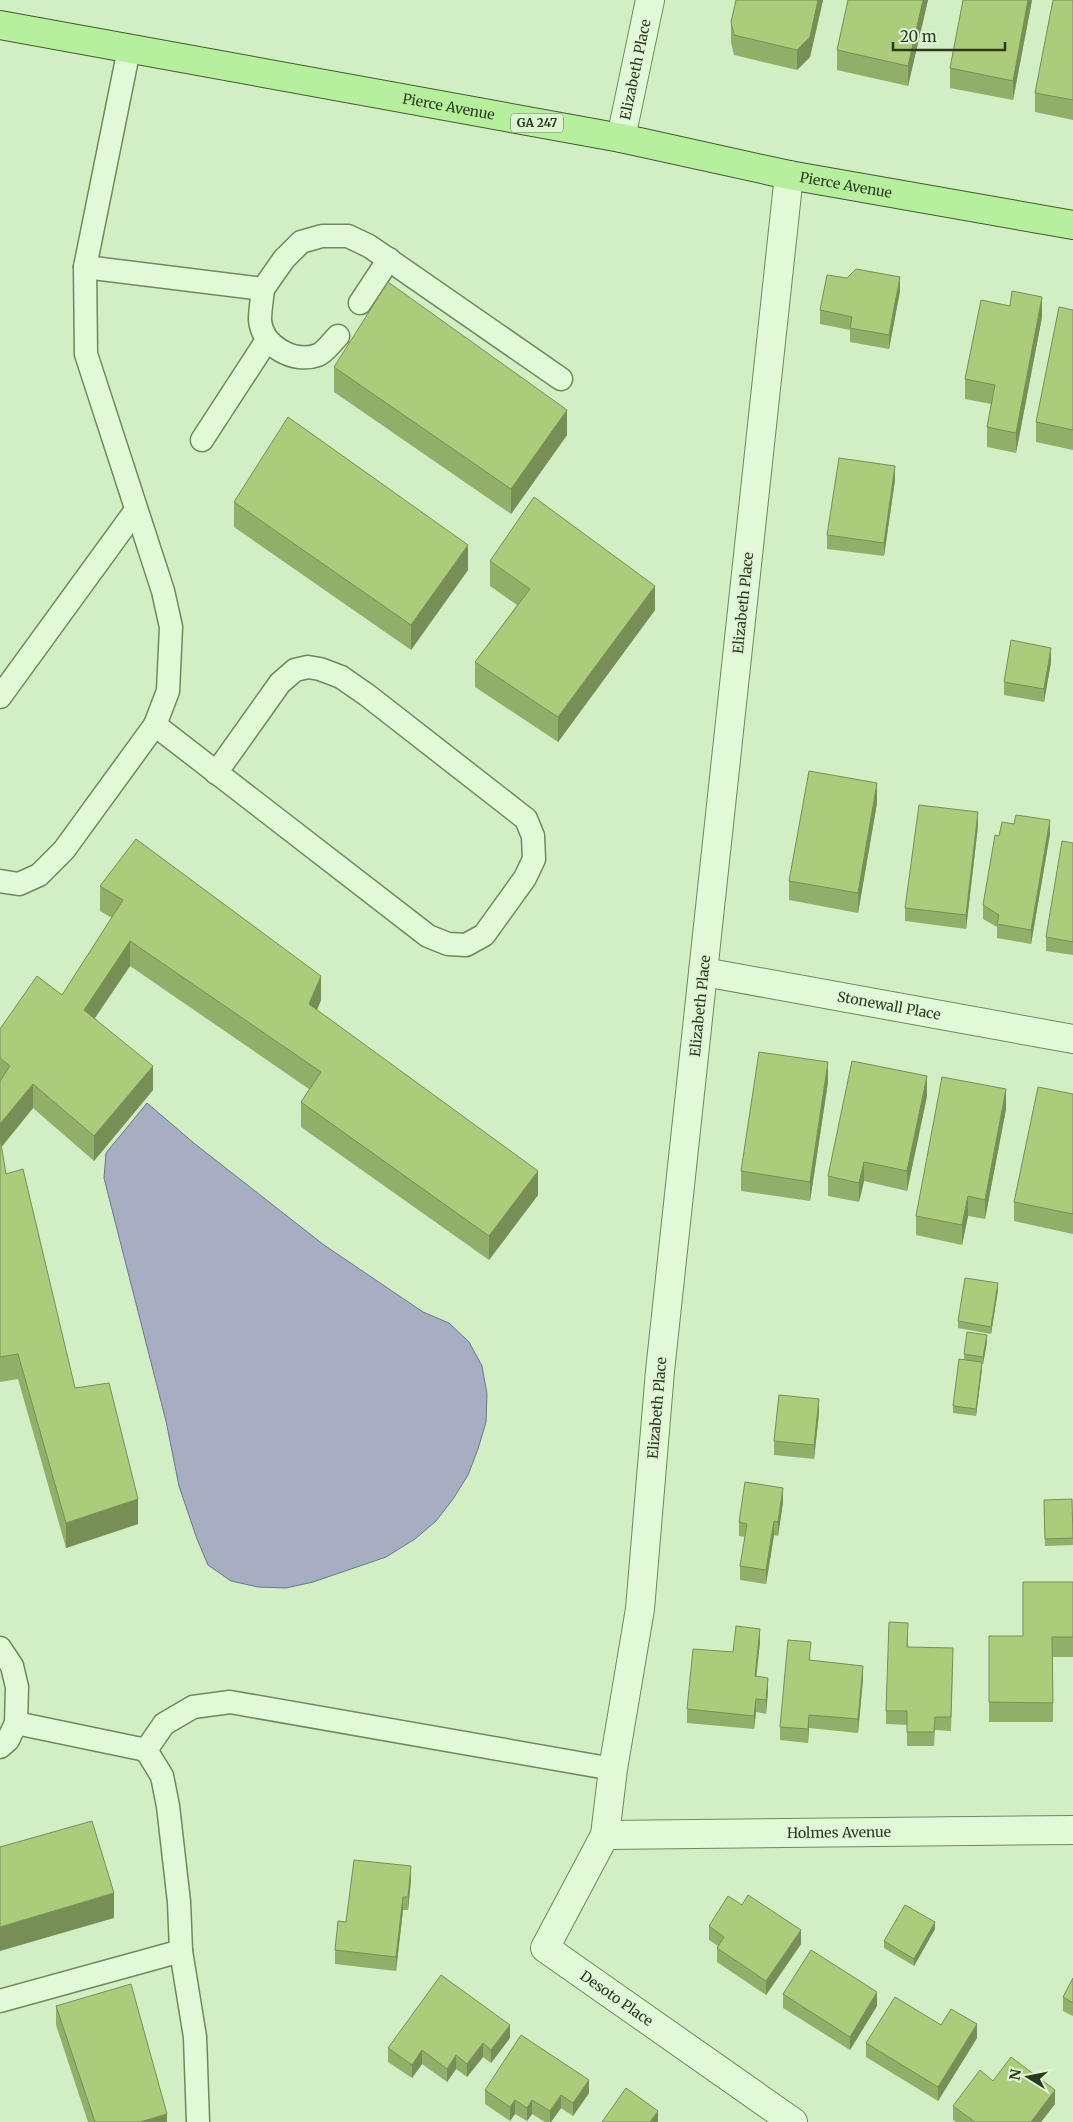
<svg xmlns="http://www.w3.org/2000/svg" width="1073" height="2122" font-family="Merriweather,serif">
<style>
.water{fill:#a7aec1;stroke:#6d7590}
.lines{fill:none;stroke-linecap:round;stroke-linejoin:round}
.service-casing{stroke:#70895b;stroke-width:25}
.minor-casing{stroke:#70895b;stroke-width:30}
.primary-casing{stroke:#44572f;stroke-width:30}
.service{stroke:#e2f9d8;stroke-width:22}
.minor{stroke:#e2f9d8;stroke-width:28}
.primary{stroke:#b7f09d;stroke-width:28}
.wall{fill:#92af6a}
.shaded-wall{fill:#778f56}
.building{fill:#aacc7b;stroke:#778f56}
.labels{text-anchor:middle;stroke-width:4;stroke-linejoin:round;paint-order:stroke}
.shield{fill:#def5d4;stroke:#617155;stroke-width:1}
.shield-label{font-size:12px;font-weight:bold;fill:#2c391f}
.street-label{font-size:14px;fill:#2c391f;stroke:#def5d4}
</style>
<rect width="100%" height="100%" fill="#d1eec5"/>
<path class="water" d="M 147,1103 L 195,1144 L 324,1245 L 423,1312 L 449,1323 L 469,1342 L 482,1366 L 487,1394 L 486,1422 L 478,1449 L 468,1475 L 453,1499 L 436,1521 L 415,1539 L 386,1557 L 313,1582 L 286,1588 L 258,1587 L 231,1581 L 208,1565 L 197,1539 L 179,1486 L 166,1421 L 104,1178 L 106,1153 Z"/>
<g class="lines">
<defs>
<g id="service">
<path d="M 85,267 L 263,289 L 284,259 L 301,242 L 322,236 L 348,236 L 369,246 L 561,379"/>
<path d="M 263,289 C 262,299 260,310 260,320 C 262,346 294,364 318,355 C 325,352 332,342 338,336"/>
<path d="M 360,303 L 389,259"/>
<path d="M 202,440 L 267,340"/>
<path d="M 0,697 L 136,510"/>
<path d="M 155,725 L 428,936 L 448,944 L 466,945 L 484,935 L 525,878 L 534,859 L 533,836 L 526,819 L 367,695 L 341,677 L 320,669 L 308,667 L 295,670 L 280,683 L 216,773"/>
<path d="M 0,881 L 19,884 L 39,875 L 64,850 L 155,725 L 168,691 L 171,627 L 163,591 L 86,354 L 85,267 L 129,49"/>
<path d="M 0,1648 L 12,1666 L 17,1687 L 16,1723 L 8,1740 L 0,1747"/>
<path d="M 16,1723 L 146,1750"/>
<path d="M 0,2001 L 181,1951"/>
<path d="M 198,2122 L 195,2037 L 181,1951 L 179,1902 L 168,1806 L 162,1776 L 146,1750 L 164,1724 L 193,1707 L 230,1702 L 613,1769"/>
</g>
<g id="minor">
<path id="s1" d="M 621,138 L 650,0"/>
<path id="s2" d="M 789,175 L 660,1371 L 640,1609 L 613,1769 L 605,1835 L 545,1948 L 793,2122"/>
<path id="s3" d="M 704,972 L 1073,1039"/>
<path id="s4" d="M 605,1835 L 1073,1830"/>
</g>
<g id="primary">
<path id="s5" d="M 0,25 L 621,138 L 789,175 L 1073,225"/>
</g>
</defs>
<use href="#service" class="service-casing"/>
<use href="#minor" class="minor-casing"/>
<use href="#primary" class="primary-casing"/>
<use href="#service" class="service"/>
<use href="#minor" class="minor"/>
<use href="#primary" class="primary"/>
</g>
<g class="wall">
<path d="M 736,0 L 823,0 L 810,57 L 797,70 L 734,55 L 731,42 L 731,22 Z"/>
<path d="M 848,0 L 928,0 L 908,86 L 837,70 L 837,50 Z"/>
<path d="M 1032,0 L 1013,100 L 950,88 L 950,68 Z"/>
<path d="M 1073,0 L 1073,120 L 1035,112 L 1035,93 Z"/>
<path d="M 900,291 L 889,349 L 850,342 L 850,330 L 820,324 L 820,310 Z"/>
<path d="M 1073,310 L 1073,450 L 1036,442 L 1036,422 Z"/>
<path d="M 1042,317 L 1016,453 L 987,447 L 987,427 L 991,404 L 965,399 L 965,379 Z"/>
<path d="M 334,367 L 567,435 L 511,514 L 334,392 Z"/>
<path d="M 895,480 L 884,556 L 827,549 L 827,535 Z"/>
<path d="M 234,502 L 468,570 L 411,650 L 234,527 Z"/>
<path d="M 490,561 L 655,610 L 558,742 L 475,687 L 475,662 L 517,605 L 490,586 Z"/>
<path d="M 1051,662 L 1044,702 L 1004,695 L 1004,682 Z"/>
<path d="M 877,803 L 858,913 L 789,900 L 789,881 Z"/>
<path d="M 1014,824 L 1050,834 L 1031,944 L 997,938 L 997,927 L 983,919 L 983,905 L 999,836 Z"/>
<path d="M 978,826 L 966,929 L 905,921 L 905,908 Z"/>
<path d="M 1073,843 L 1073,955 L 1046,951 L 1046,937 Z"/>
<path d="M 100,886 L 321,1000 L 317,1010 L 538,1195 L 489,1260 L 301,1127 L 301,1102 L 309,1089 L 130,966 L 95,1018 L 153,1090 L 94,1161 L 33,1108 L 1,1147 L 6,1174 L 75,1388 L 138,1524 L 66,1548 L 18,1379 L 0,1382 L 0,1029 L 62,995 L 112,918 L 100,911 Z"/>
<path d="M 828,1082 L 810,1201 L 741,1191 L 741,1171 Z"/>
<path d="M 1073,1094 L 1073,1234 L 1014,1221 L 1014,1202 Z"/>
<path d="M 927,1096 L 907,1191 L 864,1181 L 859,1202 L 828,1196 L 828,1176 Z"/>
<path d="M 1006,1109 L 985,1219 L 968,1216 L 962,1245 L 916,1235 L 916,1216 Z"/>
<path d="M 998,1290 L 991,1334 L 958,1328 L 958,1321 Z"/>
<path d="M 987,1342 L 983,1364 L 982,1364 L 982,1369 L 976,1416 L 953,1413 L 953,1406 L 964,1360 L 964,1354 Z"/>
<path d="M 819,1413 L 814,1459 L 774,1455 L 774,1441 Z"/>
<path d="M 1044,1500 L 1073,1526 L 1073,1545 L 1045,1546 Z"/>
<path d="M 783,1502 L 778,1536 L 774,1535 L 766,1584 L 740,1580 L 740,1566 L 745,1537 L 739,1536 L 739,1522 Z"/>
<path d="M 1073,1582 L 1073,1657 L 1053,1657 L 1053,1722 L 989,1722 L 989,1636 L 1023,1636 Z"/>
<path d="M 908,1636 L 908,1647 L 953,1661 L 951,1731 L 935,1730 L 934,1746 L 907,1746 L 907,1725 L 886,1724 L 886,1711 Z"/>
<path d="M 760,1642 L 756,1676 L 768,1691 L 766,1714 L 756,1712 L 754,1729 L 687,1723 L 687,1709 L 733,1652 Z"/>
<path d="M 811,1655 L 810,1660 L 863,1679 L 858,1733 L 809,1728 L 808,1743 L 780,1740 L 780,1727 Z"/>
<path d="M 411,1880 L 408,1910 L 403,1910 L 396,1971 L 335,1964 L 335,1950 L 346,1922 Z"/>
<path d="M 709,1926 L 801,1944 L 766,1995 L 717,1962 L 717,1948 L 718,1946 L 709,1940 Z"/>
<path d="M 935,1929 L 914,1966 L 884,1948 L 884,1941 Z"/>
<path d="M 1073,1978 L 1073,2016 L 1063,2011 L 1063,1997 Z"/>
<path d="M 783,1994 L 877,2006 L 850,2050 L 783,2008 Z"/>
<path d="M 56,2006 L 167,2122 L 88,2122 L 56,2025 Z"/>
<path d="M 941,2025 L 977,2038 L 938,2101 L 866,2057 L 866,2043 Z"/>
<path d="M 510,2038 L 491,2063 L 483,2057 L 467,2077 L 456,2069 L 447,2082 L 422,2064 L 412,2078 L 388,2062 L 388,2048 Z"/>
<path d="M 993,2081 L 1055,2104 L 1041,2122 L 956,2122 L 953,2120 L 953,2106 Z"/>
<path d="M 485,2090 L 589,2093 L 573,2116 L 561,2108 L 551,2122 L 545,2122 L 532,2114 L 527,2121 L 515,2114 L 510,2121 L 485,2104 Z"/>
</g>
<g class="shaded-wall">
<path d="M 818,0 L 823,0 L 810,57 L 797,70 L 797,50 Z"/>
<path d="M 923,0 L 928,0 L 908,86 L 908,66 Z"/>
<path d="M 1028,0 L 1032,0 L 1013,100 L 1013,81 Z"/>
<path d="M 900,277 L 900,291 L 889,349 L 889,335 Z"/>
<path d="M 1042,297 L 1042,317 L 1016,453 L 1016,433 Z"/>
<path d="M 567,410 L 567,435 L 511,514 L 511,489 Z"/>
<path d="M 895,466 L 895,480 L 884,556 L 884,543 Z"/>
<path d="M 468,545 L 468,570 L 411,650 L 411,625 Z"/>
<path d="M 655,586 L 655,610 L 558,742 L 558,717 Z"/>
<path d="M 1051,648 L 1051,662 L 1044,702 L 1044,689 Z"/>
<path d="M 877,783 L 877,803 L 858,913 L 858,893 Z"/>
<path d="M 978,812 L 978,826 L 966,929 L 966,915 Z"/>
<path d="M 1050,820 L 1050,834 L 1031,944 L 1031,930 Z"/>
<path d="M 130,941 L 130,966 L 84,1034 L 84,1010 Z"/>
<path d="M 321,976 L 321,1000 L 309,1029 L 309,1004 Z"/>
<path d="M 828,1062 L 828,1082 L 810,1201 L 810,1182 Z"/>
<path d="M 153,1066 L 153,1090 L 94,1161 L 94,1136 Z"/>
<path d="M 927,1076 L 927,1096 L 907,1191 L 907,1171 Z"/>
<path d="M 33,1084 L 33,1108 L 0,1149 L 0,1124 Z"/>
<path d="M 1006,1089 L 1006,1109 L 985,1219 L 985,1200 Z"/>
<path d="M 864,1162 L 864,1181 L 859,1202 L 859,1183 Z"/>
<path d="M 538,1171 L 538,1195 L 489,1260 L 489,1236 Z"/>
<path d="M 968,1196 L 968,1216 L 962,1245 L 962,1225 Z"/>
<path d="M 998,1283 L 998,1290 L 991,1334 L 991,1327 Z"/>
<path d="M 987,1335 L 987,1342 L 983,1364 L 983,1357 Z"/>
<path d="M 982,1362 L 982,1369 L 976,1416 L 976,1409 Z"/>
<path d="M 819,1399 L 819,1413 L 814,1459 L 814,1445 Z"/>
<path d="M 783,1488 L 783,1502 L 778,1536 L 778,1522 Z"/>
<path d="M 138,1499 L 138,1524 L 66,1548 L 66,1523 Z"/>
<path d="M 774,1521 L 774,1535 L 766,1584 L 766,1570 Z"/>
<path d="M 760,1629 L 760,1642 L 755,1690 L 755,1676 Z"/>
<path d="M 863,1666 L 863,1679 L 858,1733 L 858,1719 Z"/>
<path d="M 768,1678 L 768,1691 L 766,1714 L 766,1700 Z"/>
<path d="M 756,1699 L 756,1712 L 754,1729 L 754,1716 Z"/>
<path d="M 809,1715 L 809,1728 L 808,1743 L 808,1729 Z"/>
<path d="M 411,1866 L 411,1880 L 408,1910 L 408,1897 Z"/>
<path d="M 114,1893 L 114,1918 L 0,1951 L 0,1927 Z"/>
<path d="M 403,1897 L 403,1910 L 396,1971 L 396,1957 Z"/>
<path d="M 935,1922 L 935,1929 L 914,1966 L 914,1959 Z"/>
<path d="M 801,1930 L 801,1944 L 766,1995 L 766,1981 Z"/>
<path d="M 877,1992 L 877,2006 L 850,2050 L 850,2037 Z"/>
<path d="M 977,2024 L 977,2038 L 938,2101 L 938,2087 Z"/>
<path d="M 510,2025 L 510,2038 L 491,2063 L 491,2050 Z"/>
<path d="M 483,2043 L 483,2057 L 467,2077 L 467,2064 Z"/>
<path d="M 422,2050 L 422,2064 L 412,2078 L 412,2065 Z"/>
<path d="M 456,2055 L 456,2069 L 447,2082 L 447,2069 Z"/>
<path d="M 589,2080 L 589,2093 L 573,2116 L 573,2103 Z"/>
<path d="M 1055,2090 L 1055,2104 L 1041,2122 L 1031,2122 Z"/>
<path d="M 561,2095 L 561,2108 L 551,2122 L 550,2122 L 550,2111 Z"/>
<path d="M 515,2100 L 515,2114 L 510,2121 L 510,2107 Z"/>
<path d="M 532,2100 L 532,2114 L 527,2121 L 527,2108 Z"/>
<path d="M 658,2111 L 658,2122 L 650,2122 Z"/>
<path d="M 167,2114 L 167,2122 L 140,2122 Z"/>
</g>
<g class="building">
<path d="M 736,0 L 818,0 L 810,37 L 797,50 L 734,35 L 731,22 Z"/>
<path d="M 848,0 L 923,0 L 908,66 L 837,50 Z"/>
<path d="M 963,0 L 1028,0 L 1013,81 L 950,68 Z"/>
<path d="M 1053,0 L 1073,0 L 1073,100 L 1035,93 Z"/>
<path d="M 856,269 L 900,277 L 889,335 L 850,328 L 852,317 L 820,310 L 827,275 L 847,278 Z"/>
<path d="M 388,282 L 567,410 L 511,489 L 334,367 Z"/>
<path d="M 1012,291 L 1042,297 L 1016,433 L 987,427 L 995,385 L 965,379 L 981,300 L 1010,306 Z"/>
<path d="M 1059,307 L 1073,310 L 1073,430 L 1036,422 Z"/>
<path d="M 288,417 L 468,545 L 411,625 L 234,502 Z"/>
<path d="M 839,458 L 895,466 L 884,543 L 827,535 Z"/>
<path d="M 534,497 L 655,586 L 558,717 L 475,662 L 530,589 L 490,561 Z"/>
<path d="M 1011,640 L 1051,648 L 1044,689 L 1004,682 Z"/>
<path d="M 809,771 L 877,783 L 858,893 L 789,881 Z"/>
<path d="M 919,805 L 978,812 L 966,915 L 905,908 Z"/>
<path d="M 1016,815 L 1050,820 L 1031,930 L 997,924 L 999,915 L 983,905 L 995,835 L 999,836 L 1002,822 L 1014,824 Z"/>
<path d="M 136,839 L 321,976 L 309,1004 L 538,1171 L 489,1236 L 301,1102 L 321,1072 L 130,941 L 84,1010 L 153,1066 L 94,1136 L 33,1084 L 0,1124 L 0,1081 L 10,1066 L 0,1058 L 0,1029 L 37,976 L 62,995 L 123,900 L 100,886 Z"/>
<path d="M 1062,841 L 1073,843 L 1073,942 L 1046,937 Z"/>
<path d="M 759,1052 L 828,1062 L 810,1182 L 741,1171 Z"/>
<path d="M 852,1061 L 927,1076 L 907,1171 L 864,1162 L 859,1183 L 828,1176 Z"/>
<path d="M 942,1077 L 1006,1089 L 985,1200 L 968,1196 L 962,1225 L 916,1216 Z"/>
<path d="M 1038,1087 L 1073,1094 L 1073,1214 L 1014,1202 Z"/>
<path d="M 0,1138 L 6,1174 L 23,1169 L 75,1388 L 109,1383 L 138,1499 L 66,1523 L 18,1354 L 0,1357 Z"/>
<path d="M 965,1278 L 998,1283 L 991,1327 L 958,1321 Z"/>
<path d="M 967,1332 L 987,1335 L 983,1357 L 964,1354 Z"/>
<path d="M 959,1359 L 982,1362 L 976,1409 L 953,1406 Z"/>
<path d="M 779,1395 L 819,1399 L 814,1445 L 774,1441 Z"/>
<path d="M 745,1482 L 783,1488 L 778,1522 L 774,1521 L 766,1570 L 740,1566 L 747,1524 L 739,1522 Z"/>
<path d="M 1072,1499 L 1073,1538 L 1045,1539 L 1044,1500 Z"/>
<path d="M 1023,1582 L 1073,1582 L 1073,1637 L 1052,1637 L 1053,1703 L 989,1702 L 989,1636 L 1023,1636 Z"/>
<path d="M 889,1622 L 908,1623 L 907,1647 L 953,1648 L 951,1717 L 935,1717 L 934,1732 L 907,1732 L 907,1711 L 886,1711 Z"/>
<path d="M 736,1626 L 760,1629 L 755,1676 L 768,1678 L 766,1700 L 756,1699 L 754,1716 L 687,1709 L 693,1649 L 733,1652 Z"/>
<path d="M 788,1640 L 811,1642 L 809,1660 L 863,1666 L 858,1719 L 809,1715 L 808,1729 L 780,1727 Z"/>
<path d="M 92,1821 L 114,1893 L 0,1927 L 0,1847 Z"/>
<path d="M 354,1860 L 411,1866 L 408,1897 L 403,1897 L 396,1957 L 335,1950 L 338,1921 L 346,1922 Z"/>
<path d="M 748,1895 L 801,1930 L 766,1981 L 717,1948 L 724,1937 L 709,1926 L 728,1896 L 742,1905 Z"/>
<path d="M 905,1905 L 935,1922 L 914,1959 L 884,1941 Z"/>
<path d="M 811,1950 L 877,1992 L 850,2037 L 783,1994 Z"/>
<path d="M 441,1975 L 510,2025 L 491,2050 L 483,2043 L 467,2064 L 456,2055 L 447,2069 L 422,2050 L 412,2065 L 388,2048 Z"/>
<path d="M 1073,1978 L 1073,2003 L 1063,1997 Z"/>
<path d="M 131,1984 L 167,2114 L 140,2122 L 95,2122 L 56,2006 Z"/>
<path d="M 895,1997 L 941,2025 L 951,2009 L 977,2024 L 938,2087 L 866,2043 Z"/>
<path d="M 521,2035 L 589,2080 L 573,2103 L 561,2095 L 550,2111 L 532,2100 L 527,2108 L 515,2100 L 510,2107 L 485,2090 Z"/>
<path d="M 1011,2057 L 1055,2090 L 1031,2122 L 975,2122 L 953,2106 L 980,2070 L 993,2081 Z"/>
<path d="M 626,2088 L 658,2111 L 650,2122 L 602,2122 Z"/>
</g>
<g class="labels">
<rect class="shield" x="511" y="113.5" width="52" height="19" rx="4"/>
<g class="shield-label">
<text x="537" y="127">GA 247</text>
</g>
<g class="street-label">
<text dy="5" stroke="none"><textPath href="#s1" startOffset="70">Elizabeth Place</textPath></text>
<text dy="5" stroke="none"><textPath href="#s5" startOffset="456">Pierce Avenue</textPath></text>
<text dy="5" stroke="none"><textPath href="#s5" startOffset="861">Pierce Avenue</textPath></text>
<text transform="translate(743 603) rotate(-84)" y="5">Elizabeth Place</text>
<text transform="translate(700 1006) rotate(-84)" y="5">Elizabeth Place</text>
<text dy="5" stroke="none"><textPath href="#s3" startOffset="188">Stonewall Place</textPath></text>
<text transform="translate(657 1408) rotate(-85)" y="5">Elizabeth Place</text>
<text dy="5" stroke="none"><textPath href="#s4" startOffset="234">Holmes Avenue</textPath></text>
<text dy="5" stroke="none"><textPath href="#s2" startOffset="1886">Desoto Place</textPath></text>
</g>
</g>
<g transform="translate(1028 2077) rotate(280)" stroke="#def5d4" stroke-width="4" paint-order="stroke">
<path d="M0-4L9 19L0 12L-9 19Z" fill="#2c391f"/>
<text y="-8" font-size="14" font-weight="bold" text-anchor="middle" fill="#2c391f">N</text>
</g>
<path d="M893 42v8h112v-8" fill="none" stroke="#2c391f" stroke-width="2.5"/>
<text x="900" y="42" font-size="15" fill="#2c391f" stroke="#def5d4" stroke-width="4" paint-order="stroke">20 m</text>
</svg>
